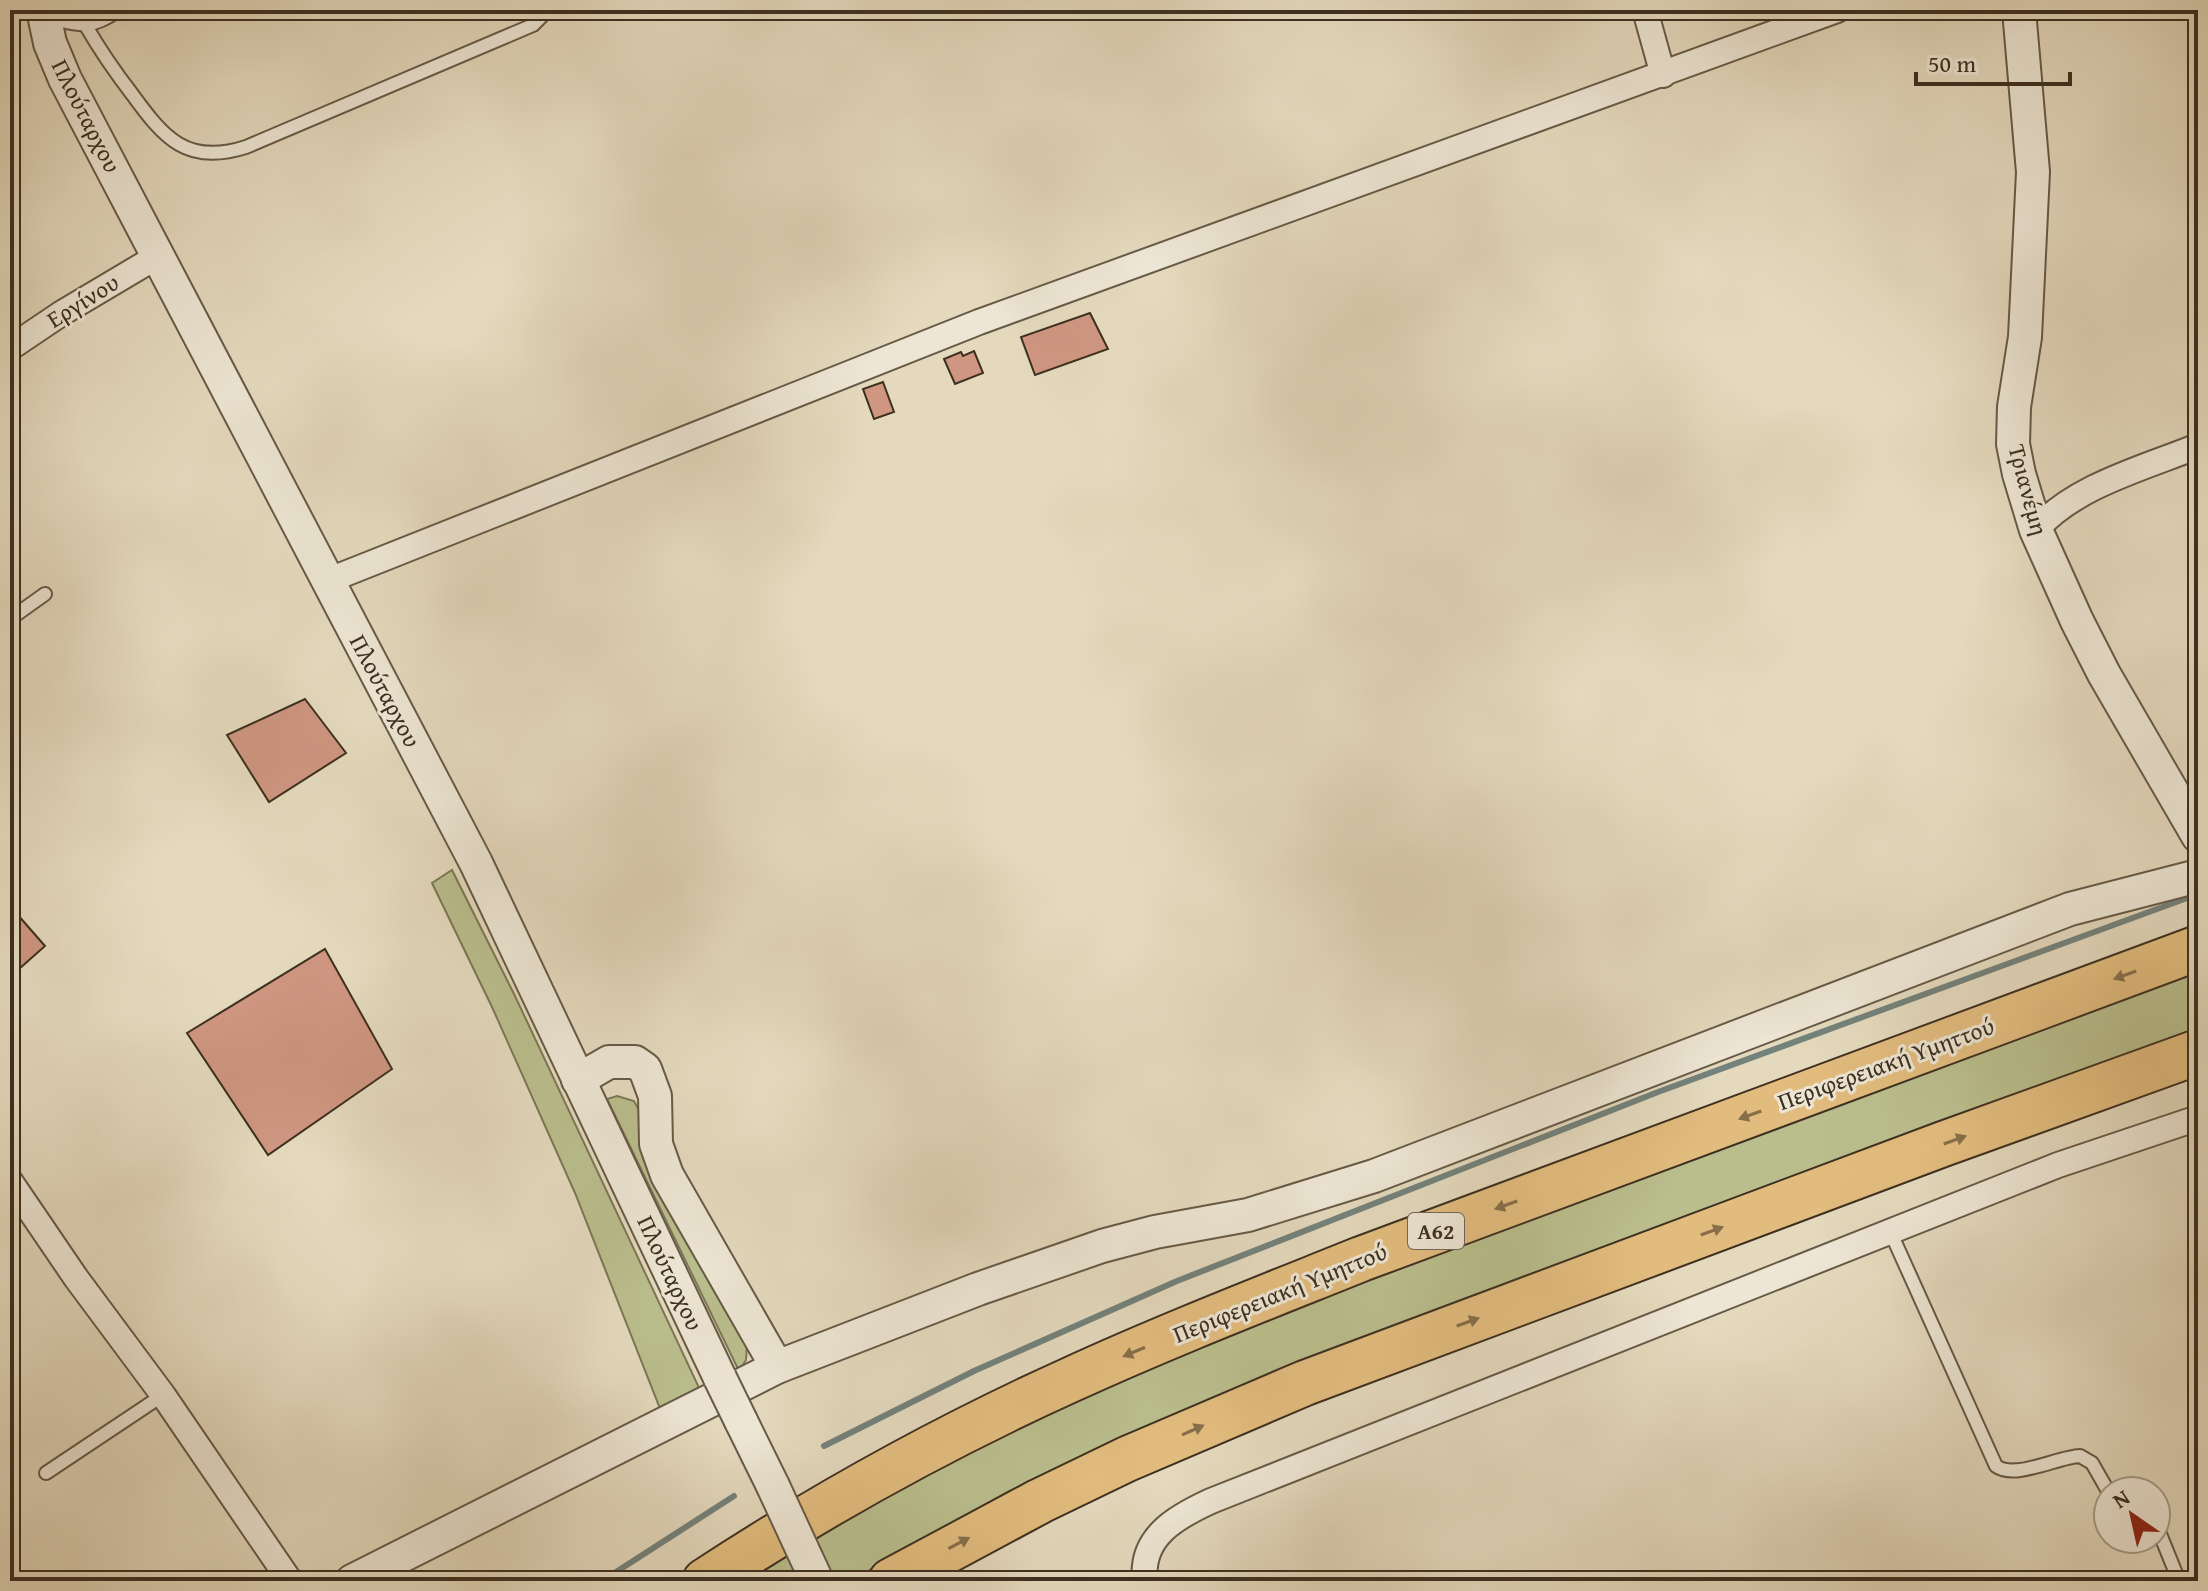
<svg xmlns="http://www.w3.org/2000/svg" width="2208" height="1591" font-family="'Gentium Book Plus',serif">
<style>
.green{fill:#babe8d;stroke:#7c7756;stroke-width:2}
.lines{fill:none;stroke-linecap:round;stroke-linejoin:round}
.stream{stroke:#73827b;stroke-width:6}
.building{fill:#cf9681;stroke:#3d3020;stroke-width:2}
.service-casing{stroke:#675a47;stroke-width:16}
.minor-casing{stroke:#675a47;stroke-width:28}
.tertiary-casing{stroke:#675a47;stroke-width:36}
.motorway-casing{stroke:#3d3020;stroke-width:48}
.service{stroke:#ede6d4;stroke-width:12}
.minor{stroke:#ede6d4;stroke-width:24}
.tertiary{stroke:#ede6d4;stroke-width:32}
.motorway{stroke:#e2bc7e;stroke-width:44}
.tertiary-bridge-casing{stroke:#675a47;stroke-width:36;stroke-linecap:butt}
.tertiary-bridge{stroke:#ede6d4;stroke-width:32}
.oneway{fill:#876f4a}
.labels{text-anchor:middle;stroke-width:6;stroke-linejoin:round;paint-order:stroke}
.shield{fill:#ede6d4;stroke:#726756;stroke-width:2}
.shield-label{font-size:22px;font-weight:bold;fill:#3d3020}
.street-label{font-size:24px;fill:#3d3020;stroke:#ede6d4}
</style>
<rect width="100%" height="100%" fill="#e4d9bd"/>
<filter id="stains"><feTurbulence type="fractalNoise" baseFrequency=".0025" numOctaves="4"/><feColorMatrix values="0 0 0 0 .2 0 0 0 0 .09 0 0 0 0 .02 0 0 0 .5 -.17"/></filter>
<radialGradient id="worn" r=".72"><stop offset=".6" stop-color="#630" stop-opacity="0"/><stop offset="1" stop-color="#630" stop-opacity=".3"/></radialGradient>
<g class="green">
<path d="M 452,870 L 515,996 L 702,1394 L 663,1416 L 575,1193 L 492,1007 L 432,883 Z"/>
<path d="M 2198,965 L 2198,1028 L 1645,1233 L 1131,1433 L 1008,1492 L 850,1581 L 733,1581 L 982,1441 L 1235,1325 Z"/>
<path d="M 617,1096 L 634,1101 L 640,1112 L 747,1346 L 746,1360 L 739,1371 L 607,1099 Z"/>
</g>
<g class="lines">
<g class="stream">
<path d="M 824,1446 L 974,1371 L 1177,1281 L 1658,1092 L 2198,894"/>
<path d="M 602,1581 L 734,1496"/>
</g>
</g>
<g class="building">
<path d="M 1090,313 L 1108,349 L 1035,375 L 1021,337 Z"/>
<path d="M 974,351 L 983,373 L 955,384 L 944,359 L 961,352 L 963,356 Z"/>
<path d="M 883,382 L 894,412 L 874,419 L 863,389 Z"/>
<path d="M 305,699 L 346,753 L 269,802 L 227,735 Z"/>
<path d="M 10,906 L 45,946 L 10,977 Z"/>
<path d="M 325,949 L 392,1069 L 268,1155 L 187,1033 Z"/>
</g>
<g class="lines">
<defs>
<g id="service">
<path d="M 46,17 C 80,25 89,31 119,10"/>
<path d="M 86,26 C 100,50 115,72 132,94 C 164,138 187,166 246,147 L 533,25 L 548,10"/>
<path d="M 10,619 L 45,594"/>
<path d="M 1890,1231 L 1996,1466 C 2015,1480 2057,1457 2080,1456 L 2092,1463 L 2108,1491"/>
<path d="M 46,1473 L 163,1395"/>
<path d="M 2156,1524 L 2179,1581"/>
</g>
<g id="minor">
<path d="M 1645,10 L 1663,75"/>
<path d="M 10,348 L 62,313 L 158,256"/>
<path d="M 2036,530 C 2074,486 2144,468 2198,446"/>
<path d="M 327,581 L 979,322 L 1837,10"/>
<path d="M 10,1181 L 76,1278 L 163,1395 L 290,1581"/>
<path d="M 1145,1581 C 1140,1537 1176,1517 1211,1501 L 2058,1165 L 2198,1118"/>
</g>
<g id="tertiary">
<path d="M 43,10 L 50,43 L 65,79 L 476,863 L 720,1378"/>
<path d="M 2019,10 L 2033,172 L 2025,337 L 2014,407 L 2013,444 L 2019,474 L 2036,530 L 2077,621 L 2104,674 L 2198,836"/>
<path d="M 578,1080 L 609,1062 L 635,1062 L 645,1069 L 655,1096 L 656,1144 L 667,1175 L 777,1367"/>
<path d="M 741,1421 L 773,1486"/>
<path d="M 352,1581 L 777,1367 L 978,1289 L 1102,1246 L 1155,1232 L 1248,1215 L 1374,1176 L 2070,909 L 2198,876"/>
</g>
<g id="motorway">
<path d="M 705,1581 C 821,1505 944,1437 1070,1380 C 1166,1336 1264,1298 1361,1259 L 2198,948"/>
<path d="M 891,1581 L 1040,1501 L 1127,1459 L 1305,1383 L 1943,1144 L 2198,1052"/>
</g>
</defs>
<use href="#service" class="service-casing"/>
<use href="#minor" class="minor-casing"/>
<use href="#tertiary" class="tertiary-casing"/>
<use href="#motorway" class="motorway-casing"/>
<use href="#service" class="service"/>
<use href="#minor" class="minor"/>
<use href="#tertiary" class="tertiary"/>
<use href="#motorway" class="motorway"/>
<defs>
<g id="tertiary-bridge">
<path d="M 720,1378 L 741,1421"/>
<path d="M 773,1486 L 817,1581"/>
</g>
</defs>
<use href="#tertiary-bridge" class="tertiary-bridge-casing"/>
<use href="#tertiary-bridge" class="tertiary-bridge"/>
</g>
<defs><path id="oneway-solid" d="M-6-.8H1V-3.2L6.5 0L1 3.2V.8H-6Z" transform="scale(2)"/></defs>
<g class="oneway">
<use href="#oneway-solid" transform="translate(2125 975) rotate(160)"/>
<use href="#oneway-solid" transform="translate(1750 1115) rotate(160)"/>
<use href="#oneway-solid" transform="translate(1955 1140) rotate(-20)"/>
<use href="#oneway-solid" transform="translate(1506 1205) rotate(160)"/>
<use href="#oneway-solid" transform="translate(1712 1231) rotate(-20)"/>
<use href="#oneway-solid" transform="translate(1468 1322) rotate(-20)"/>
<use href="#oneway-solid" transform="translate(1134 1352) rotate(157)"/>
<use href="#oneway-solid" transform="translate(1193 1430) rotate(-24)"/>
<use href="#oneway-solid" transform="translate(959 1543) rotate(-28)"/>
</g>
<g class="labels">
<rect class="shield" x="1408" y="1213" width="56" height="36" rx="6"/>
<g class="shield-label">
<text x="1436" y="1239">Α62</text>
</g>
<g class="street-label">
<text transform="translate(86 116) rotate(63)" y="8">Πλούταρχου</text>
<text transform="translate(83 301) rotate(-32)" y="8">Εργίνου</text>
<text transform="translate(2028 490) rotate(75)" y="8">Τριανέμη</text>
<text transform="translate(385 691) rotate(62)" y="8">Πλούταρχου</text>
<text transform="translate(1886 1064) rotate(-20)" y="8">Περιφερειακή Υμηττού</text>
<text transform="translate(670 1273) rotate(65)" y="8">Πλούταρχου</text>
<text transform="translate(1280 1293) rotate(-22)" y="8">Περιφερειακή Υμηττού</text>
</g>
</g>
<rect width="2208" height="1591" fill="none" stroke="#e4d9bd" stroke-width="40"/>
<rect x="12" y="12" width="2184" height="1567" fill="none" stroke="#3d3020" stroke-width="4"/>
<rect x="20" y="20" width="2168" height="1551" fill="none" stroke="#3d3020" stroke-width="2"/>
<g transform="translate(2132 1515) rotate(326)"><circle r="38" fill="#ede6d4" stroke="#a79d8c" stroke-width="2"/>
<path d="M0-6L14 30L0 20L-14 30Z" fill="#8f2418"/>
<text y="-12" font-size="22" font-weight="bold" text-anchor="middle" fill="#3d3020">N</text>
</g>
<path d="M1916 72v12h154v-12" fill="none" stroke="#3d3020" stroke-width="4"/>
<text x="1928" y="72" font-size="24" fill="#3d3020" stroke="#ede6d4" stroke-width="6" paint-order="stroke">50 m</text>
<rect width="100%" height="100%" filter="url(#stains)"/>
<rect width="100%" height="100%" fill="url(#worn)"/>
</svg>
